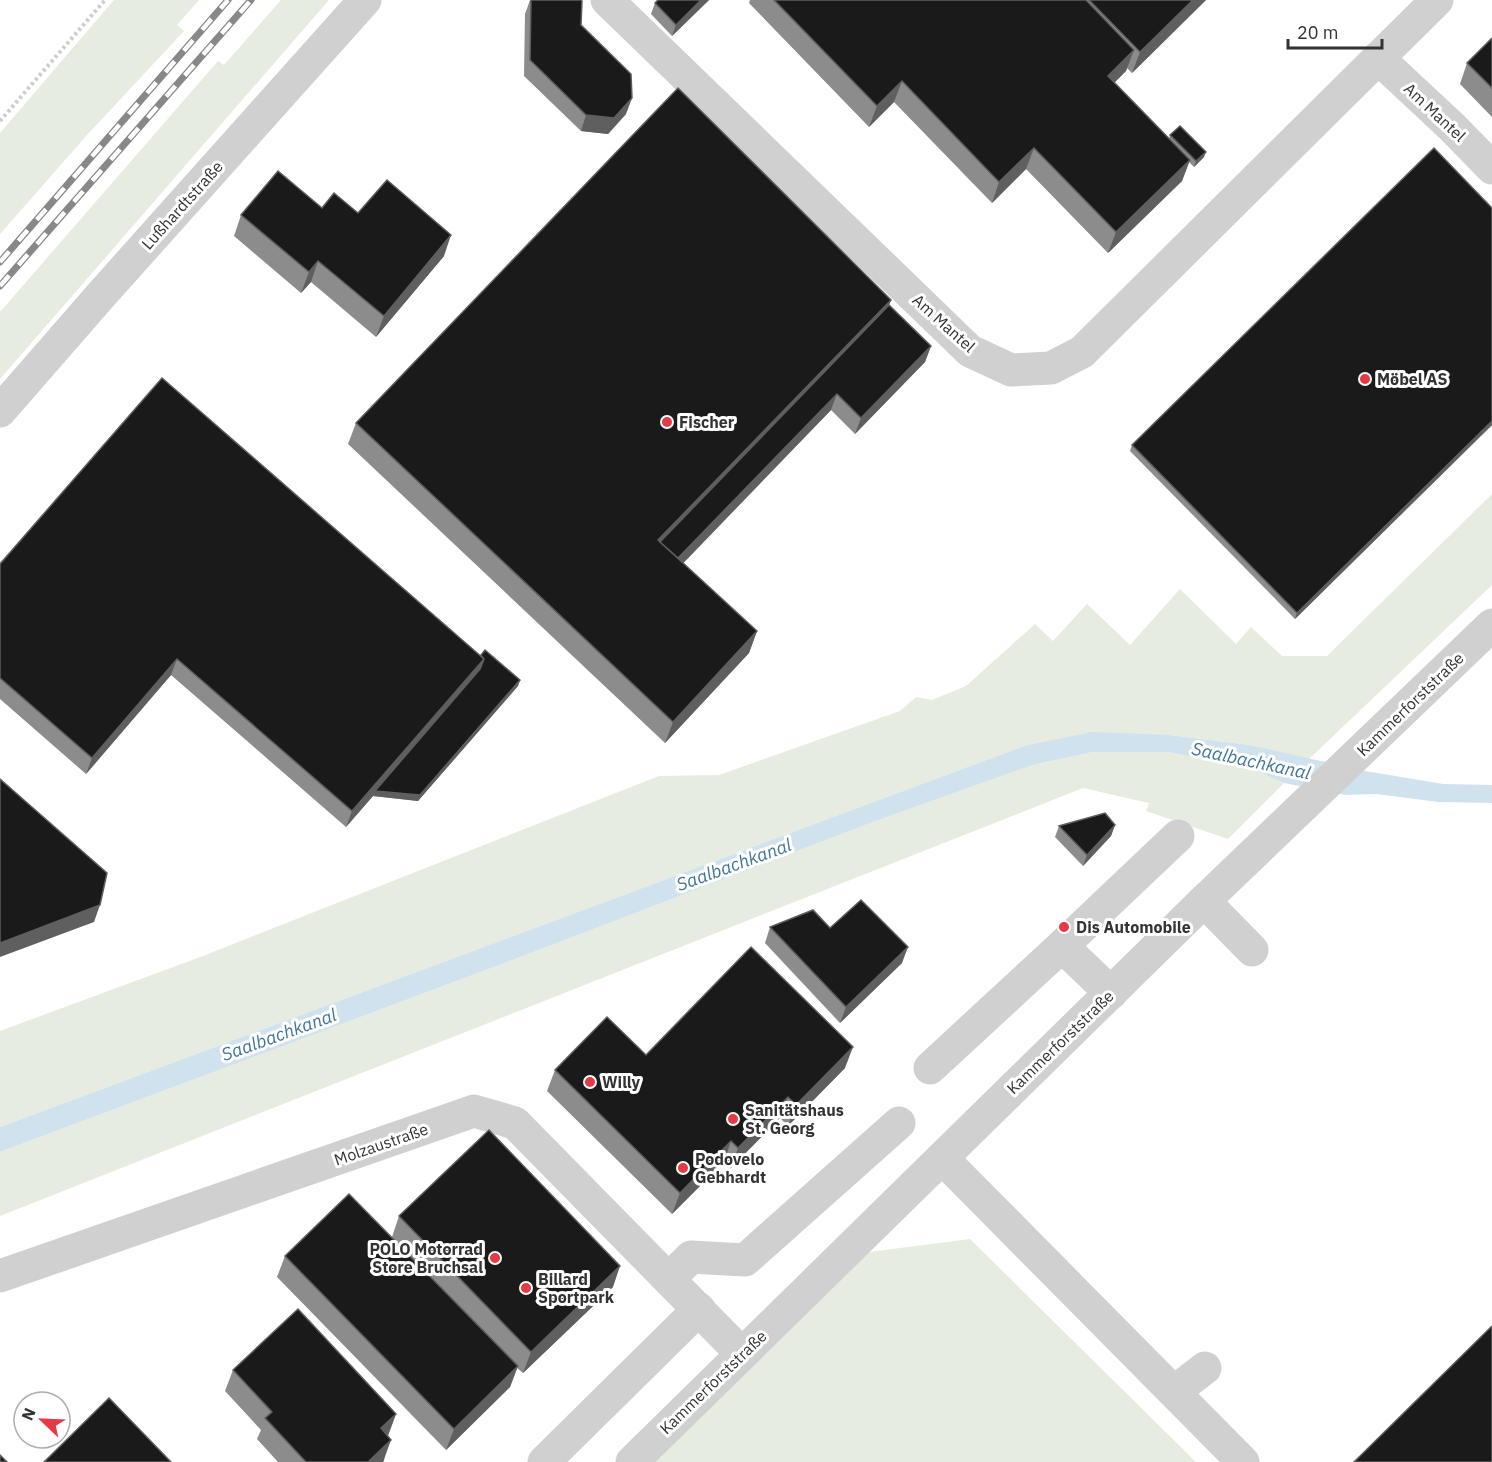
<svg xmlns="http://www.w3.org/2000/svg" width="1492" height="1462" font-family="'IBM Plex Sans',sans-serif">
<style>
.green{fill:#e6ecdf}
.water{fill:#cfe2ee}
.lines{fill:none;stroke-linecap:round;stroke-linejoin:round}
.path{stroke:#cdcdcd;stroke-width:4;stroke-dasharray:3 3;stroke-linecap:butt}
.minor{stroke:#d0d0d0;stroke-width:33}
.rail-casing{stroke:#888;stroke-width:7}
.rail{stroke:#fff;stroke-width:4.5;stroke-dasharray:14;stroke-linecap:butt}
.wall{fill:#8c8c8c}
.shaded-wall{fill:#5f5f5f}
.building{fill:#1a1a1a;stroke:#5f5f5f;stroke-width:1.5}
.poi-dot{fill:#e63946;stroke:#fff;stroke-width:2}
.labels{text-anchor:middle;stroke-width:6;stroke-linejoin:round;paint-order:stroke}
.street-label{font-size:16px;fill:#333;stroke:#fff}
.poi-label{font-size:16px;font-weight:bold;fill:#333;stroke:#fff;text-anchor:start}
.water-label{font-size:18px;font-style:italic;fill:#3f7597;stroke:#fff}
</style>
<rect width="100%" height="100%" fill="#fff"/>
<g class="green">
<path d="M 114,0 L 199,0 L 177,25 L 184,31 L 87,135 L 0,234 L 0,133 Z"/>
<path d="M 281,0 L 329,0 L 0,379 L 0,312 L 218,61 L 224,65 Z"/>
<path d="M 1492,494 L 1492,585 L 1309,759 L 1250,745 L 1169,735 L 1024,746 L 0,1127 L 0,1031 L 203,956 L 659,776 L 719,775 L 900,711 L 916,697 L 932,700 L 966,686 L 1035,624 L 1053,641 L 1087,604 L 1130,645 L 1180,589 L 1236,644 L 1251,627 L 1282,656 L 1327,656 Z"/>
<path d="M 1093,752 L 1168,752 L 1249,768 L 1284,783 L 1228,839 L 1146,811 L 1149,803 L 1083,788 L 0,1216 L 0,1152 L 494,967 L 873,822 L 1033,765 Z"/>
<path d="M 970,1239 L 1196,1462 L 654,1462 L 869,1252 Z"/>
</g>
<path class="water" d="M 1092,732 L 1169,735 L 1250,745 L 1365,771 L 1443,784 L 1492,785 L 1492,803 L 1439,802 L 1376,794 L 1346,795 L 1284,783 L 1249,768 L 1168,752 L 1093,752 L 1033,765 L 873,822 L 494,967 L 0,1152 L 0,1127 L 1024,746 Z"/>
<g class="lines">
<path class="path" d="M 0,121 L 105,0"/>
<g class="minor">
<path d="M 607,0 L 970,351 L 1011,370 L 1051,368 L 1082,352 L 1437,0"/>
<path d="M 1378,58 L 1452,127 L 1492,168"/>
<path d="M 0,411 L 102,294 L 365,0"/>
<path d="M 1204,901 L 1252,950"/>
<path d="M 1062,946 L 1178,836"/>
<path d="M 930,1068 L 1062,946 L 1111,993"/>
<path d="M 942,1158 L 1243,1462"/>
<path d="M 0,1276 L 474,1111 L 515,1123 L 742,1354"/>
<path d="M 669,1279 L 691,1257 L 745,1260 L 899,1123"/>
<path d="M 1174,1392 L 1205,1368"/>
<path d="M 544,1462 L 699,1309"/>
<path d="M 632,1462 L 1204,901 L 1492,625"/>
</g>
<defs>
<g id="rail">
<path d="M 0,262 L 228,0"/>
<path d="M 0,286 L 251,0"/>
</g>
</defs>
<use href="#rail" class="rail-casing"/>
<use href="#rail" class="rail"/>
</g>
<g class="wall">
<path d="M 530,0 L 581,0 L 581,25 L 626,114 L 608,134 L 581,131 L 524,76 L 525,14 Z"/>
<path d="M 658,0 L 709,0 L 672,36 L 651,14 L 655,3 Z"/>
<path d="M 750,0 L 1206,0 L 1132,73 L 1127,68 L 1126,71 L 1114,83 L 1169,139 L 1170,135 L 1204,157 L 1194,167 L 1189,162 L 1182,181 L 1108,253 L 1026,169 L 992,203 L 894,102 L 869,127 L 749,3 Z"/>
<path d="M 1492,38 L 1492,117 L 1460,84 L 1467,63 Z"/>
<path d="M 322,208 L 358,213 L 444,256 L 376,337 L 311,282 L 301,293 L 234,236 L 241,215 Z"/>
<path d="M 1492,208 L 1492,425 L 1295,619 L 1130,451 L 1132,445 Z"/>
<path d="M 891,300 L 889,305 L 931,346 L 925,362 L 855,434 L 831,410 L 683,563 L 757,631 L 749,653 L 665,743 L 348,444 L 356,423 Z"/>
<path d="M 0,564 L 481,655 L 520,680 L 518,686 L 418,801 L 373,796 L 346,827 L 171,675 L 86,774 L 0,699 Z"/>
<path d="M 1115,825 L 1111,836 L 1083,866 L 1055,837 L 1059,826 Z"/>
<path d="M 770,927 L 830,928 L 902,963 L 840,1023 L 765,943 Z"/>
<path d="M 646,1055 L 845,1068 L 788,1126 L 780,1118 L 730,1169 L 724,1162 L 672,1214 L 547,1091 L 555,1070 Z"/>
<path d="M 399,1216 L 613,1287 L 523,1373 L 517,1368 L 510,1387 L 446,1450 L 277,1277 L 285,1256 L 392,1237 Z"/>
<path d="M 233,1370 L 396,1414 L 388,1436 L 384,1461 L 383,1462 L 278,1462 L 257,1439 L 261,1430 L 225,1391 Z"/>
</g>
<g class="shaded-wall">
<path d="M 701,0 L 709,0 L 672,36 L 676,25 Z"/>
<path d="M 1193,0 L 1206,0 L 1132,73 L 1140,52 Z"/>
<path d="M 1134,50 L 1126,71 L 1100,97 L 1108,76 Z"/>
<path d="M 902,81 L 894,102 L 869,127 L 877,106 Z"/>
<path d="M 632,98 L 626,114 L 608,134 L 581,131 L 586,115 Z"/>
<path d="M 1034,148 L 1026,169 L 992,203 L 999,182 Z"/>
<path d="M 1206,152 L 1204,157 L 1194,167 L 1196,161 Z"/>
<path d="M 1190,160 L 1182,181 L 1108,253 L 1116,232 Z"/>
<path d="M 451,235 L 444,256 L 376,337 L 384,316 Z"/>
<path d="M 318,261 L 311,282 L 301,293 L 309,272 Z"/>
<path d="M 891,300 L 883,321 L 662,550 L 658,540 Z"/>
<path d="M 931,346 L 925,362 L 855,434 L 861,418 Z"/>
<path d="M 837,394 L 831,410 L 669,578 L 675,562 Z"/>
<path d="M 1492,421 L 1492,425 L 1295,619 L 1297,613 Z"/>
<path d="M 757,631 L 749,653 L 665,743 L 673,722 Z"/>
<path d="M 177,659 L 171,675 L 86,774 L 92,758 Z"/>
<path d="M 484,659 L 478,675 L 520,680 L 518,686 L 418,801 L 373,796 L 346,827 L 352,811 Z"/>
<path d="M 1115,825 L 1111,836 L 1083,866 L 1087,855 Z"/>
<path d="M 100,905 L 94,922 L 0,957 L 0,943 Z"/>
<path d="M 908,947 L 902,963 L 840,1023 L 846,1007 Z"/>
<path d="M 853,1047 L 845,1068 L 788,1126 L 796,1105 Z"/>
<path d="M 788,1097 L 780,1118 L 730,1169 L 738,1148 Z"/>
<path d="M 731,1141 L 724,1162 L 672,1214 L 680,1193 Z"/>
<path d="M 620,1266 L 613,1287 L 523,1373 L 531,1352 Z"/>
<path d="M 518,1366 L 510,1387 L 446,1450 L 454,1429 Z"/>
<path d="M 396,1414 L 388,1435 L 373,1449 L 381,1428 Z"/>
<path d="M 391,1440 L 383,1462 L 368,1462 Z"/>
</g>
<g class="building">
<path d="M 531,0 L 581,0 L 582,1 L 581,25 L 631,74 L 632,98 L 614,118 L 586,115 L 530,60 Z"/>
<path d="M 658,0 L 701,0 L 676,25 L 655,3 Z"/>
<path d="M 774,0 L 1086,0 L 1134,50 L 1108,76 L 1190,160 L 1116,232 L 1034,148 L 999,182 L 902,81 L 877,106 Z"/>
<path d="M 1089,0 L 1193,0 L 1140,52 Z"/>
<path d="M 1492,38 L 1492,88 L 1467,63 Z"/>
<path d="M 678,88 L 891,300 L 658,540 L 757,631 L 673,722 L 356,423 Z"/>
<path d="M 1180,126 L 1206,152 L 1196,161 L 1170,135 Z"/>
<path d="M 1434,148 L 1492,208 L 1492,421 L 1297,613 L 1132,445 Z"/>
<path d="M 278,171 L 322,208 L 334,193 L 358,213 L 387,180 L 451,235 L 384,316 L 318,261 L 309,272 L 241,215 Z"/>
<path d="M 889,305 L 931,346 L 861,418 L 837,394 L 678,558 L 660,542 Z"/>
<path d="M 162,378 L 484,659 L 352,811 L 177,659 L 92,758 L 0,678 L 0,564 Z"/>
<path d="M 485,650 L 520,680 L 420,795 L 375,791 L 480,669 L 484,659 L 481,655 Z"/>
<path d="M 0,779 L 107,873 L 100,905 L 0,943 Z"/>
<path d="M 1105,813 L 1115,825 L 1087,855 L 1059,826 Z"/>
<path d="M 861,900 L 908,947 L 846,1007 L 770,927 L 813,910 L 830,928 Z"/>
<path d="M 751,947 L 853,1047 L 796,1105 L 788,1097 L 738,1148 L 731,1141 L 680,1193 L 555,1070 L 607,1017 L 646,1055 Z"/>
<path d="M 489,1130 L 620,1266 L 531,1352 L 399,1216 Z"/>
<path d="M 349,1194 L 518,1366 L 454,1429 L 285,1256 Z"/>
<path d="M 298,1309 L 396,1414 L 381,1428 L 391,1440 L 368,1462 L 306,1462 L 265,1418 L 272,1412 L 233,1370 Z"/>
<path d="M 1492,1326 L 1492,1462 L 1354,1462 Z"/>
<path d="M 109,1398 L 171,1462 L 44,1462 Z"/>
<path d="M 0,1455 L 7,1462 L 0,1462 Z"/>
</g>
<g class="poi-dot">
<circle cx="1365" cy="379" r="6"/>
<circle cx="667" cy="422" r="6"/>
<circle cx="1064" cy="927" r="6"/>
<circle cx="590" cy="1082" r="6"/>
<circle cx="733" cy="1119" r="6"/>
<circle cx="683" cy="1168" r="6"/>
<circle cx="495" cy="1258" r="6"/>
<circle cx="526" cy="1288" r="6"/>
</g>
<g class="labels">
<g class="street-label">
<text transform="translate(1435 112) rotate(43)" y="6">Am Mantel</text>
<text transform="translate(182 205) rotate(-48)" y="6">Lußhardtstraße</text>
<text transform="translate(944 323) rotate(42)" y="6">Am Mantel</text>
<text transform="translate(1410 704) rotate(-44)" y="6">Kammerforststraße</text>
<text transform="translate(1060 1042) rotate(-44)" y="6">Kammerforststraße</text>
<text transform="translate(381 1144) rotate(-19)" y="6">Molzaustraße</text>
<text transform="translate(713 1382) rotate(-44)" y="6">Kammerforststraße</text>
</g>
<g class="poi-label">
<text x="1377" y="385">Möbel AS</text>
<text x="679" y="428">Fischer</text>
<text x="1076" y="933">Dis Automobile</text>
<text x="602" y="1088">Willy</text>
<text x="745" y="1116">Sanitätshaus<tspan x="745" dy="18">St. Georg</tspan></text>
<text x="695" y="1165">Podovelo<tspan x="695" dy="18">Gebhardt</tspan></text>
<text x="483" y="1255" text-anchor="end">POLO Motorrad<tspan x="483" dy="18">Store Bruchsal</tspan></text>
<text x="538" y="1285">Billard<tspan x="538" dy="18">Sportpark</tspan></text>
</g>
<g class="water-label">
<text transform="translate(1251 761) rotate(12)" y="6">Saalbachkanal</text>
<text transform="translate(734 865) rotate(-20)" y="6">Saalbachkanal</text>
<text transform="translate(279 1035) rotate(-20)" y="6">Saalbachkanal</text>
</g>
</g>
<g transform="translate(42 1420) rotate(293)"><circle r="28" fill="#ffffff" stroke="#adadad" stroke-width="1.5"/>
<path d="M0-4.5L10 22L0 15L-10 22Z" fill="#e63946"/>
<text y="-9" font-size="16" font-weight="bold" text-anchor="middle" fill="#333333">N</text>
</g>
<path d="M1288 39v9h94v-9" fill="none" stroke="#333333" stroke-width="3"/>
<text x="1297" y="39" font-size="18" fill="#333333" stroke="#ffffff" stroke-width="4.5" paint-order="stroke">20 m</text>
</svg>
